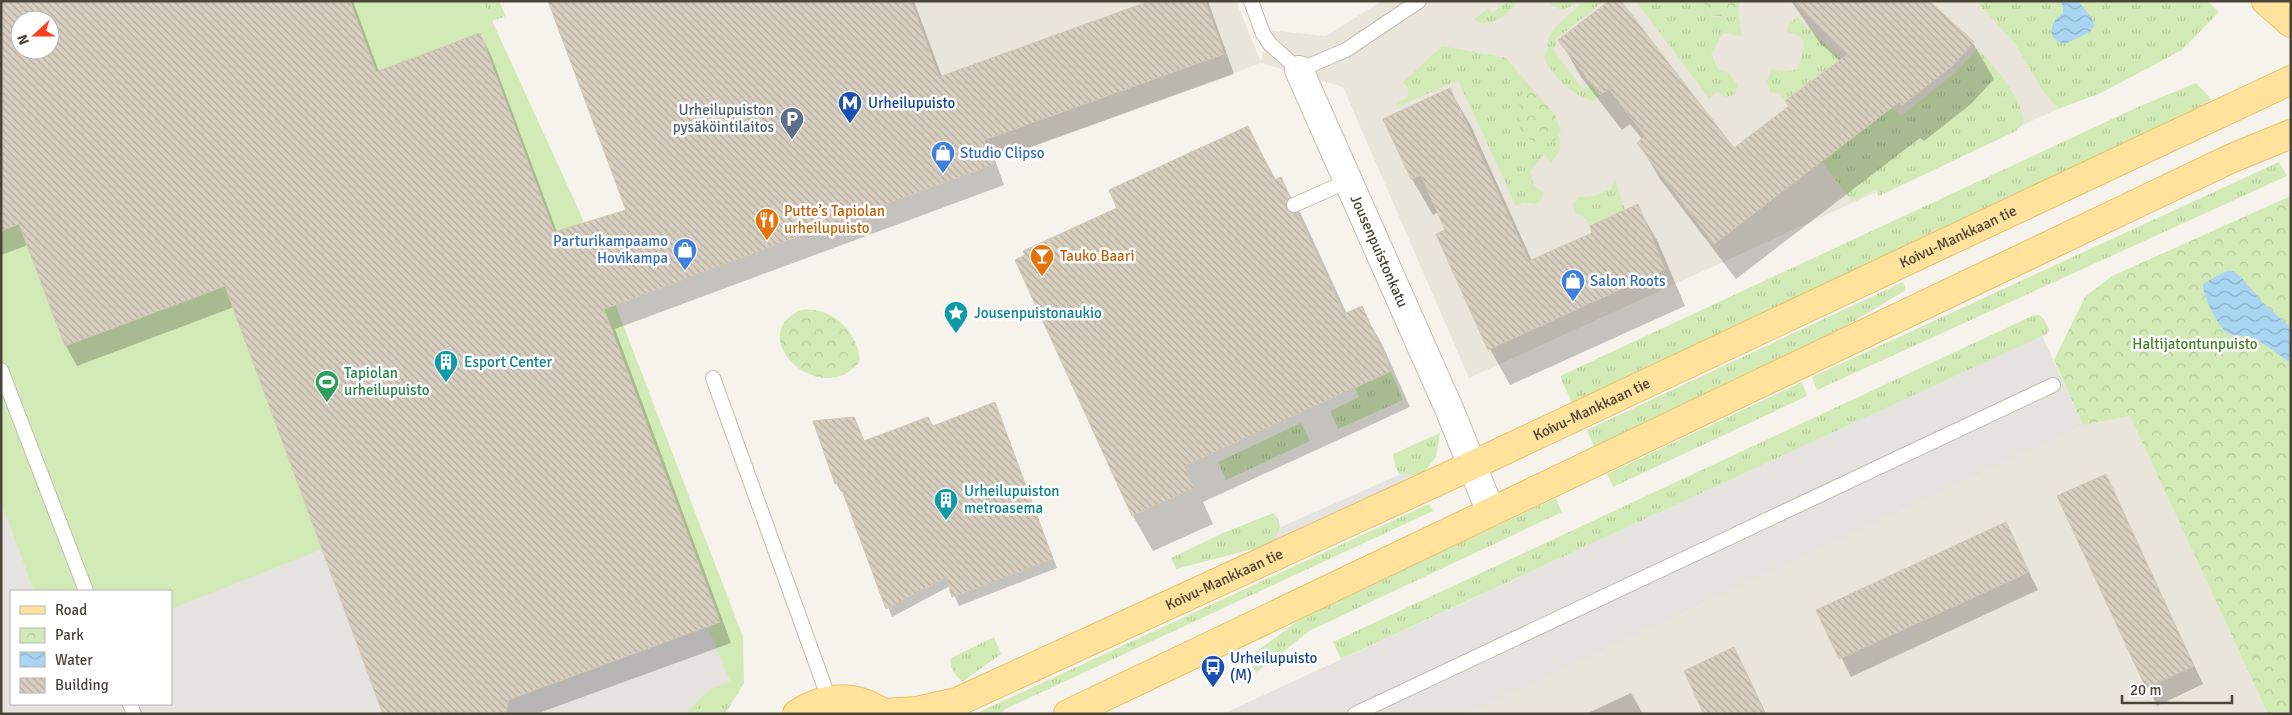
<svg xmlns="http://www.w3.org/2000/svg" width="2292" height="715" font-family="Signika,sans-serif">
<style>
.residential{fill:#eae5da}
.grass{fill:url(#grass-tufts)}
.park{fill:url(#park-crowns)}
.garden{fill:#d2eab5;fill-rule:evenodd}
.parking{fill:#e5e3e0}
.water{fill:url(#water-waves)}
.shadow{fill:#0003;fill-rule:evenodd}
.building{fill:url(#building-back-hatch);stroke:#d3c7b4;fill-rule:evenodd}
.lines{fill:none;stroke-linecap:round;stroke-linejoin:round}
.service-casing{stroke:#c2bbae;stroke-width:16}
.minor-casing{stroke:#c2bbae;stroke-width:30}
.primary-casing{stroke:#e6c16a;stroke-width:30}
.service{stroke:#fff;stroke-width:14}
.minor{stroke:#fff;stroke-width:28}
.primary{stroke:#ffe39c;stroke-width:28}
.labels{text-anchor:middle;stroke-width:5;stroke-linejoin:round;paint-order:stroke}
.transit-label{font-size:15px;fill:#164399;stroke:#fff;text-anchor:start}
.service-label{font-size:15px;fill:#4e5e75;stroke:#fff;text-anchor:end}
.shop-label{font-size:15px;fill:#366cbe;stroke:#fff;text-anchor:start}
.food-label{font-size:15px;fill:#c56008;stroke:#fff;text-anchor:start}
.street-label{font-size:15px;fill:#4b4439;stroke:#fff}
.culture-label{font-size:15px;fill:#0d838f;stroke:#fff;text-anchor:start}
.park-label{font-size:15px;fill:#4a7f2a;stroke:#fff}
.leisure-label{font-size:15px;fill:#27864d;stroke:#fff;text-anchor:start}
</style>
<defs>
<pattern id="grass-tufts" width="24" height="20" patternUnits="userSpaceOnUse" patternTransform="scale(1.25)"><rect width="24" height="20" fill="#d2eab5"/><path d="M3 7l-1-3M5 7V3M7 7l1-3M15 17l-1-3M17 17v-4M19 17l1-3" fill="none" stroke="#b6ca9c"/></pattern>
<pattern id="park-crowns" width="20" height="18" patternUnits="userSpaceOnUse" patternTransform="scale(1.25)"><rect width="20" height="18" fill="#d2eab5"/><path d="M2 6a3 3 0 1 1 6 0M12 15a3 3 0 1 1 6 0" fill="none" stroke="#b6ca9c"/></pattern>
<pattern id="water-waves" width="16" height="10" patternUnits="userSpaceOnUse" patternTransform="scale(1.25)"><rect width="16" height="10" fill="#a9d4f2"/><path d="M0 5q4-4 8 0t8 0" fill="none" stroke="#8caec5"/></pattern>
<pattern id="building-back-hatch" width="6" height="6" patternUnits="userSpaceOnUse" patternTransform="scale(1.25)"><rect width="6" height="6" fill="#d8cfc1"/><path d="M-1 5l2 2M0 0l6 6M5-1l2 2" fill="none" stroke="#b1aa9e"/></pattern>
</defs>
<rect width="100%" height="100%" fill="#f6f3ec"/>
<g class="residential">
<path d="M 911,1 L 1236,1 L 1261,62 L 1268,30 L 1326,36 L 1382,1 L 1976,1 L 2015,44 L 2042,90 L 2058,109 L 1469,378 L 1343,87 L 1261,63 L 992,161 L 977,121 L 958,128 Z"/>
<path d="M 2042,336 L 2083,425 L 2130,416 L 2268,714 L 1223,714 Z"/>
</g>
<g class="grass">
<path d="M 483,1 L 499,1 L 506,16 L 492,21 Z"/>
<path d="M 1509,1 L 1518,1 C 1508,15 1491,29 1474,20 L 1488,8 L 1492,13 Z"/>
<path d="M 1552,1 L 1604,1 L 1555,40 L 1558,45 L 1553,49 L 1583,90 L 1592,84 L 1600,95 L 1593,101 C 1571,94 1553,78 1544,57 C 1549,50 1546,45 1549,38 C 1555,25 1568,15 1579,6 L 1578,3 L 1562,10 L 1550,5 Z"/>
<path d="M 1636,1 L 1702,1 L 1713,17 L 1731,17 L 1738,12 L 1742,36 L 1723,33 L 1711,54 L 1718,69 L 1728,72 L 1738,85 L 1734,95 L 1725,97 L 1717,92 L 1709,98 Z"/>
<path d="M 1976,1 L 2207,1 L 2219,12 L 2182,50 L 2101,93 L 2058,109 L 2042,90 L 2015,44 Z"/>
<path d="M 1797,17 L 1901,116 L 1955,73 L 1978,48 C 1996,70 2021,95 2024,123 L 2016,131 L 1879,196 L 1876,189 L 1852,201 L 1821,161 L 1826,70 L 1785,101 L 1780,94 L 1770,92 L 1767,81 L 1772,69 L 1791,71 L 1799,68 L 1804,43 L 1800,36 L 1786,32 L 1789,25 Z"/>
<path d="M 1442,46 L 1506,58 L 1527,83 L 1518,103 L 1555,141 L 1559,135 C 1562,146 1560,153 1551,162 L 1545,154 L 1530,171 L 1534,186 L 1543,192 L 1542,199 L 1536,204 L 1523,202 L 1516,206 L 1458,80 L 1398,107 L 1396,103 L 1408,97 L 1408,88 L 1403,82 Z"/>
<path d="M 2196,83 L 2211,99 L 2197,111 L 1573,405 L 1560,376 L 2138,107 Z"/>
<path d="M 2279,162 L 2287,176 L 1817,390 L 1812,377 Z"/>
<path d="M 1615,179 L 1625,210 L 1590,226 L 1584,217 L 1575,213 L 1573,205 L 1578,197 C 1592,197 1600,195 1612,188 Z"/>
<path d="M 1903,282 L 1906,290 L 1829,336 L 1594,447 L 1587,430 Z"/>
<path d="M 2039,315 L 2044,319 L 2049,330 L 2047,334 L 1341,659 L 1333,642 L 2032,316 Z"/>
<path d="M 1391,372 L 1403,400 L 1338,429 L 1330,411 L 1359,397 L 1355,388 Z"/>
<path d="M 1802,382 L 1807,396 L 1613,487 L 1607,474 Z"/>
<path d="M 1301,423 L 1310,441 L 1226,480 L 1218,462 Z"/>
<path d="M 1440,433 L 1436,457 L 1421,476 L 1400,474 L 1395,466 L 1393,454 Z"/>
<path d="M 1556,498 L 1562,512 L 1309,631 L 1256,673 L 1249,657 L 1303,617 Z"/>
<path d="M 1429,504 L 1433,511 L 1005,709 L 1001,714 L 975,714 Z"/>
<path d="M 1273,513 C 1285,525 1279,532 1272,544 L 1176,569 L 1171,558 L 1223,533 Z"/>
<path d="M 994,637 L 1001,654 L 965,680 L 962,681 C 955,676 951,669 950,660 L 953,657 Z"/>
<path d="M 737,681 L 744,683 L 725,714 L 683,714 Z"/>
</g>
<g class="park">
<path d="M 1702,1 L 1740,1 L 1738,12 L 1731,17 L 1713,16 Z"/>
<path d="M 1527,83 L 1555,115 L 1561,131 L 1555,141 L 1539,145 L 1520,133 L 1521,107 L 1518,103 Z"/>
<path d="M 2291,196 L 2291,714 L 2268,714 L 2130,416 L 2083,425 L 2054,360 L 2085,297 L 2112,276 Z"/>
<path d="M 801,310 C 831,306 858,331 860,361 C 820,412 742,335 801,310 Z"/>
</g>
<path class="garden" d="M 1,1 L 483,1 L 581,215 L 743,637 L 744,683 L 683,714 L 1,714 ZM 20,20 L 50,20 L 50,50 L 20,50 ZM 11,591 L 171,591 L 171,704 L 11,704 Z"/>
<g class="parking">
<path d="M 2042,336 L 2083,425 L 1466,714 L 1223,714 Z"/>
<path d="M 1401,474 L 1421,476 L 1270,547 L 1281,527 Z"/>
<path d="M 1,501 L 34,591 L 11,591 L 11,704 L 171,704 L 171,609 L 323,549 L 383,714 L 1,714 L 1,673 L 3,670 L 1,666 Z"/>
<path d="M 708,627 L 730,681 L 708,691 L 685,713 L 506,714 L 508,700 Z"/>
</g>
<g class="water">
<path d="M 2060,1 L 2078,1 L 2091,17 L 2094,26 L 2090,32 L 2064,44 C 2045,38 2050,22 2063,13 L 2063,6 Z"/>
<path d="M 2226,271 L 2233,271 L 2243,279 L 2260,300 L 2291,328 L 2291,363 C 2279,356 2267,344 2254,339 C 2246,335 2235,337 2227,333 C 2218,326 2202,295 2203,284 Z"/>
</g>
<g class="shadow">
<path d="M 1,1 L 353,1 L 379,72 L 480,35 L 491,55 L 557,232 L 627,211 L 550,1 L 914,1 L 942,77 L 1154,1 L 1208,1 L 1234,74 L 995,160 L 1004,185 L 615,329 L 731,643 L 536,714 L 384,714 L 234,307 L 77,366 L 66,346 L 28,245 L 1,255 ZM 20,20 L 50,20 L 50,50 L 20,50 Z"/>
<path d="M 1791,1 L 1928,1 L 1973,43 L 1994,79 L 1971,104 L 1924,141 L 1920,138 L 1736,279 L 1660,179 L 1639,143 L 1643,140 L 1630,124 L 1622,130 L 1581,77 L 1560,40 L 1733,150 L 1790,107 L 1840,61 L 1820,43 Z"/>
<path d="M 1450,90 L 1471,126 L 1532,261 L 1594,234 L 1637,206 L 1658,242 L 1685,306 L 1510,385 L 1490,349 L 1439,212 L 1433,215 L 1412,179 L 1385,119 Z"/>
<path d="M 1248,128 L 1276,180 L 1280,178 L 1301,214 L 1347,314 L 1361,308 L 1382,344 L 1410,407 L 1203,502 L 1213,524 L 1153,551 L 1133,516 L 1016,261 L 1119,209 Z"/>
<path d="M 994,404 L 1057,568 L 959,606 L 950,586 L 892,617 L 843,491 L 841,492 L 836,483 L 854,418 L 865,442 L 932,427 Z"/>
<path d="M 2105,475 L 2203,684 L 2157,706 L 2059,497 Z"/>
<path d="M 2005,523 L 2038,590 L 1851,677 L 1818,610 Z"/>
<path d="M 1733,649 L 1744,667 L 1766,714 L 1705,714 Z"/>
<path d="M 1631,693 L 1643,714 L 1586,714 Z"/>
</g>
<g class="building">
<path d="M 1,1 L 350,1 L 376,72 L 480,33 L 554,232 L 626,210 L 548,1 L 911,1 L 939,77 L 1150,1 L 1205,1 L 1224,54 L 984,140 L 994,164 L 604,309 L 720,622 L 508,700 L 506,714 L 383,714 L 225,286 L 65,346 L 19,224 L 1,231 ZM 20,20 L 50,20 L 50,50 L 20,50 Z"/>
<path d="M 1609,1 L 1621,1 L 1734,148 L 1789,106 L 1785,101 L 1848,54 L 1793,1 L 1929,1 L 1974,42 L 1951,67 L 1902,105 L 1899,102 L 1714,244 L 1637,143 L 1645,136 L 1609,89 L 1600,95 L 1558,40 Z"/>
<path d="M 1450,88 L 1529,261 L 1592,233 L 1590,226 L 1638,204 L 1665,269 L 1488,350 L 1436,234 L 1445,230 L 1421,175 L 1411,179 L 1383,119 Z"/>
<path d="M 1248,126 L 1274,180 L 1281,177 L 1290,197 L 1285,204 L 1286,209 L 1293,214 L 1297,213 L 1344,314 L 1362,306 L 1391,371 L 1184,466 L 1194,488 L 1132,516 L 1015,260 L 1025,255 L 1023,251 L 1117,208 L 1109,190 Z"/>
<path d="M 995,402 L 1053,559 L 952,597 L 946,577 L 886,609 L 839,482 L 835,484 L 813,421 L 854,417 L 864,441 L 928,417 L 933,426 Z"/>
<path d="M 2106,474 L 2194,666 L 2146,688 L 2057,496 Z"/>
<path d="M 2006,522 L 2029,572 L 1839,659 L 1816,610 Z"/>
<path d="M 1734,647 L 1765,714 L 1704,714 L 1684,671 Z"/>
</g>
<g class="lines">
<defs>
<g id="service">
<path d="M 1251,1 L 1263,34 L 1270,44 L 1299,70 L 1346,50 L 1419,1"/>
<path d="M 1294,205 L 1348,181"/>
<path d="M 1,370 L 86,591"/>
<path d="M 713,378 L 829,699"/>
<path d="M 130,704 L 134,714"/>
<path d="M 1355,714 L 2053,385"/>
</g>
<g id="minor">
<path id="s1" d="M 1299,70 L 1450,411 L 1490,510"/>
</g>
<g id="primary">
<path d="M 2266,1 L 2291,23"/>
<path id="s2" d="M 883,713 L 917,711 L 957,702 L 1473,465 L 2291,80"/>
<path d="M 797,714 C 825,695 856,694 884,714"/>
<path d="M 1068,714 C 1455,527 1843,345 2230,159 L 2291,134"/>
</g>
</defs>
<use href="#service" class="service-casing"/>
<use href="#minor" class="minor-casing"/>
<use href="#primary" class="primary-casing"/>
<use href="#service" class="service"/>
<use href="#minor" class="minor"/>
<use href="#primary" class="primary"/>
</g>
<defs>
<symbol id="metro-pin" viewBox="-11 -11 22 30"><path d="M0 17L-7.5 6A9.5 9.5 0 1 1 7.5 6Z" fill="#1a4fb4" stroke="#fff"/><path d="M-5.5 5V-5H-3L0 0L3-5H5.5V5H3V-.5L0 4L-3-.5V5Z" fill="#fff"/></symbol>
<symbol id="parking-pin" viewBox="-11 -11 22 30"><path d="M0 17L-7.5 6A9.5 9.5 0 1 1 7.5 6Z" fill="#5c6f8a" stroke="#fff"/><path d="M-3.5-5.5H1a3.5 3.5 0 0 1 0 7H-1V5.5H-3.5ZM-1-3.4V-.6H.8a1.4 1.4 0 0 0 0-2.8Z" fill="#fff"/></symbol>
<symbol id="shop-pin" viewBox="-11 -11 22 30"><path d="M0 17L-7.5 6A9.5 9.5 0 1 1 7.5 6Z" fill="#3f7fe0" stroke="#fff"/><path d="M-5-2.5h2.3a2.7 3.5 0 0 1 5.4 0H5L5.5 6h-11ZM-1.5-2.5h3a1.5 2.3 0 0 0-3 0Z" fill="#fff"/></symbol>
<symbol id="restaurant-pin" viewBox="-11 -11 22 30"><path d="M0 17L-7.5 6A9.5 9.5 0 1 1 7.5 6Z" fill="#e8710a" stroke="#fff"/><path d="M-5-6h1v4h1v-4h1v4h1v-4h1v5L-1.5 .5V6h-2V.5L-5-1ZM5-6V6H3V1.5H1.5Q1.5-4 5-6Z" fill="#fff"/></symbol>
<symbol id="bar-pin" viewBox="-11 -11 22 30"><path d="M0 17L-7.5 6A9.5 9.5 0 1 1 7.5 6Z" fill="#e8710a" stroke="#fff"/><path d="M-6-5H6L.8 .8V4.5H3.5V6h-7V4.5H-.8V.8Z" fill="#fff"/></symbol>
<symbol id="sight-pin" viewBox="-11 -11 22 30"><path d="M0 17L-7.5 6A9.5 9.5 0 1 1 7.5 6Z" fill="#0f9aa8" stroke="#fff"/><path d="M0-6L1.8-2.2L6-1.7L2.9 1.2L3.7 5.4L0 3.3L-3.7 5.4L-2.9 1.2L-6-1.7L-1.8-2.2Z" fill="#fff"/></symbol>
<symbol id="building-pin" viewBox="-11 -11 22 30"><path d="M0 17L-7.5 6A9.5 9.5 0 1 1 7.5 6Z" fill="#0f9aa8" stroke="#fff"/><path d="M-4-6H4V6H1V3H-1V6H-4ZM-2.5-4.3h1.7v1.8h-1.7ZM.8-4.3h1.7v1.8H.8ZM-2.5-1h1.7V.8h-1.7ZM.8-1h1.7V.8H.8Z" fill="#fff"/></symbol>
<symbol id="stadium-pin" viewBox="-11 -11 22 30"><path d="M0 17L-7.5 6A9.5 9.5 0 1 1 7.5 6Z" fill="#2e9e5b" stroke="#fff"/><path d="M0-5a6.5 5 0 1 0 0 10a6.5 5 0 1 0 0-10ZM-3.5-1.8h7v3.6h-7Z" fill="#fff"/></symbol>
<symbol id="bus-pin" viewBox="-11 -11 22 30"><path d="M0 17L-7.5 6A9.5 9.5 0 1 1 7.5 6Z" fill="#1a4fb4" stroke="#fff"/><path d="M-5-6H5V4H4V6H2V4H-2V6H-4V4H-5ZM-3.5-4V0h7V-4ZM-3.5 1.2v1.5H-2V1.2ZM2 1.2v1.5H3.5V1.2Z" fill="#fff"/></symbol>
</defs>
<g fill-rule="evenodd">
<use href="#metro-pin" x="836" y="89" width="28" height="38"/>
<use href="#parking-pin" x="778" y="105" width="28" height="38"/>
<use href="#shop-pin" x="929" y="139" width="28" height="38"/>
<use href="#restaurant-pin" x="753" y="206" width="28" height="38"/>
<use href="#shop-pin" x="671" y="236" width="28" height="38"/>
<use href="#bar-pin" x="1028" y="242" width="28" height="38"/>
<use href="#shop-pin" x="1559" y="267" width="28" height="38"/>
<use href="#sight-pin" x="942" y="299" width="28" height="38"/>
<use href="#building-pin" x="432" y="348" width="28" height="38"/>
<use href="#stadium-pin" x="313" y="368" width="28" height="38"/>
<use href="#building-pin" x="932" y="486" width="28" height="38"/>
<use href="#bus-pin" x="1199" y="653" width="28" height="38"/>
</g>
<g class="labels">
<g class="transit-label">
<text x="868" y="108">Urheilupuisto</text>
<text x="1230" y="663">Urheilupuisto<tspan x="1230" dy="17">(M)</tspan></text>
</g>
<g class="service-label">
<text x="774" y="115">Urheilupuiston<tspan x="774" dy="17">pysäköintilaitos</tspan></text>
</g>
<g class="shop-label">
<text x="960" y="158">Studio Clipso</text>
<text x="668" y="246" text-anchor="end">Parturikampaamo<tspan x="668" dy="17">Hovikampa</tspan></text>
<text x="1590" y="286">Salon Roots</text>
</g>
<g class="food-label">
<text x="784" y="216">Putte’s Tapiolan<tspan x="784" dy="17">urheilupuisto</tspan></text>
<text x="1060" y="261">Tauko Baari</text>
</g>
<g class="street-label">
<text dy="5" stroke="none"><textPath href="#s2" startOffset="1179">Koivu-Mankkaan tie</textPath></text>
<text dy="5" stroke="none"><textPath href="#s1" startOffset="198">Jousenpuistonkatu</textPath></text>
<text dy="5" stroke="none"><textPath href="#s2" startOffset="774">Koivu-Mankkaan tie</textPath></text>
<text dy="5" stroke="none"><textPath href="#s2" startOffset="369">Koivu-Mankkaan tie</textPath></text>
</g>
<g class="culture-label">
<text x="974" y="318">Jousenpuistonaukio</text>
<text x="464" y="367">Esport Center</text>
<text x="964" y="496">Urheilupuiston<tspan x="964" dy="17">metroasema</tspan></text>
</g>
<g class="park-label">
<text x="2195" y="349">Haltijatontunpuisto</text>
</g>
<g class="leisure-label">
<text x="344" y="378">Tapiolan<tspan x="344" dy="17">urheilupuisto</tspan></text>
</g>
</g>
<rect width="2292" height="715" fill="none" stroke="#4b4439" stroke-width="5"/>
<rect x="10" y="590" width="162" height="115" fill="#ffffff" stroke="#b7b4b0"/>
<rect x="20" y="606" width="25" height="8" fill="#ffe39c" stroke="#b7b4b0"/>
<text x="55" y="615" font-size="15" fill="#4b4439">Road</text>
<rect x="20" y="628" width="25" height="15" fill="url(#park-crowns)" stroke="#b7b4b0"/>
<text x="55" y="640" font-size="15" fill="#4b4439">Park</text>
<rect x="20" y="652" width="25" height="15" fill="url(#water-waves)" stroke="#b7b4b0"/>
<text x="55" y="665" font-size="15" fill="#4b4439">Water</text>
<rect x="20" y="678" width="25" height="15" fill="url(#building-back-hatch)" stroke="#b7b4b0"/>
<text x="55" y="690" font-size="15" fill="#4b4439">Building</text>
<g transform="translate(35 35) rotate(249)"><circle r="24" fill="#ffffff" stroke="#b7b4b0"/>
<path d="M0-4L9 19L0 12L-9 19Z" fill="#fc3f1d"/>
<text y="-8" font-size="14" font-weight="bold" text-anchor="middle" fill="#4b4439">N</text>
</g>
<path d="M2122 695v8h110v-8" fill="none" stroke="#4b4439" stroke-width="2.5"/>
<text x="2130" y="695" font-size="15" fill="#4b4439" stroke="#ffffff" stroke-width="4" paint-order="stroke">20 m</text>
</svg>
